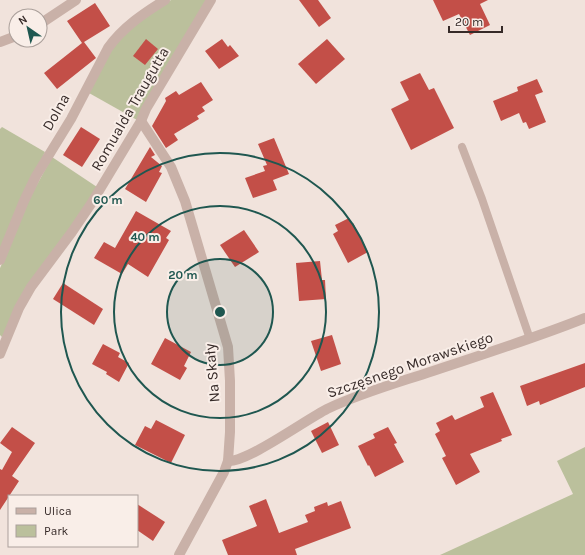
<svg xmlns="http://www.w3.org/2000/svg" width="585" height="555" font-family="Karla,sans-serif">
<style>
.green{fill:#bbc09c}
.building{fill:#c34f48}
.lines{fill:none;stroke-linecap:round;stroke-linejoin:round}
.lane{stroke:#c9b1a8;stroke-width:8}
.street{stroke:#c9b1a8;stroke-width:10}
.ring{fill:none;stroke:#1f5750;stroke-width:2}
.labels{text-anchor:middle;stroke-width:4;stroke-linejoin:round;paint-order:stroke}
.street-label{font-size:15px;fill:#362a28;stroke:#f9eee8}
.centre{fill:#1f5750;stroke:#f9eee8;stroke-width:2}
.ring-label{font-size:12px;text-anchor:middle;font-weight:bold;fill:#1f5750;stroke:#f9eee8;stroke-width:4;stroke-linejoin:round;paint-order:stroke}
</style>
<rect width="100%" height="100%" fill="#f1e3dc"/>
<g class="green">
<path d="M 171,0 L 207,0 L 137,120 L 89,93 L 111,49 L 131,28 Z"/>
<path d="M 2,127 L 45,152 L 0,252 L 0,129 Z"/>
<path d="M 52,157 L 97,187 L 2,337 L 0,335 L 0,268 L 8,251 L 27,203 Z"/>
<path d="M 585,447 L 585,555 L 440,555 L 573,494 L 557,461 Z"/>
</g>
<g class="building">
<path d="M 299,0 L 318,0 L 331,18 L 319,27 Z"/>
<path d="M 433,0 L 488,0 L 480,4 L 490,25 L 470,35 L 459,14 L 443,21 Z"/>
<path d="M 95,3 L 110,26 L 84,42 L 96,58 L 57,89 L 44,73 L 82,43 L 67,21 Z"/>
<path d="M 146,39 L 158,49 L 145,65 L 133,56 Z"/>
<path d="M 222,39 L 228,47 L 230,45 L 239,56 L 219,69 L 205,51 Z"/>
<path d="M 327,39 L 345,59 L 316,84 L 298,64 Z"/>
<path d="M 420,73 L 429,90 L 434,88 L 454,128 L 411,150 L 391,109 L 409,100 L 400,82 Z"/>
<path d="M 537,79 L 543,92 L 535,95 L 546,122 L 529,129 L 526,122 L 523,123 L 519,113 L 501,121 L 493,101 L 518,91 L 517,87 Z"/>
<path d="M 201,82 L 213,100 L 202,107 L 205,111 L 197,116 L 199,119 L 174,134 L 178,140 L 166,148 L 152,126 L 166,101 L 165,98 L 176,91 L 179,95 Z"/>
<path d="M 81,127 L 100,139 L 82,167 L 63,155 Z"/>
<path d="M 274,138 L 289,174 L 273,180 L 277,190 L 253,198 L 245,178 L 265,171 L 263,166 L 267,165 L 258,144 Z"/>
<path d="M 150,147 L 155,155 L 151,157 L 162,166 L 159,172 L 162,173 L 146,202 L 125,189 Z"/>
<path d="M 136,211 L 171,231 L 166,238 L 169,240 L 148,277 L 128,264 L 122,274 L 94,258 L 104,242 L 115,248 Z"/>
<path d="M 349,218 L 352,224 L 353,223 L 368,252 L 348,263 L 333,234 L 338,231 L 335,225 Z"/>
<path d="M 244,230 L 259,252 L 235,267 L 220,245 Z"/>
<path d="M 320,261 L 322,280 L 325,280 L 326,299 L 299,301 L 296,263 Z"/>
<path d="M 63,283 L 103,309 L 94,325 L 53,299 Z"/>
<path d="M 332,335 L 341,364 L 321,371 L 311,341 Z"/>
<path d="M 165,338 L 191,352 L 184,366 L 187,368 L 180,380 L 151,364 Z"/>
<path d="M 103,344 L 120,353 L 118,357 L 129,363 L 119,382 L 106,374 L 107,372 L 92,364 Z"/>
<path d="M 585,363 L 585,387 L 540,405 L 539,401 L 527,406 L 520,386 Z"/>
<path d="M 493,392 L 512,435 L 501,439 L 502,441 L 470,454 L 480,472 L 456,485 L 442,458 L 446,456 L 435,434 L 440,431 L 436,423 L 452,415 L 455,420 L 484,407 L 480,397 Z"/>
<path d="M 156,420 L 185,435 L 171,463 L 135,445 L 145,426 L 151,429 Z"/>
<path d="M 328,422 L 339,445 L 322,453 L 311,431 Z"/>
<path d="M 12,427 L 35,443 L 12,476 L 19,481 L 0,510 L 0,469 L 2,470 L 12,452 L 0,443 Z"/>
<path d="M 388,427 L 397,443 L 394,444 L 404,462 L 375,477 L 369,465 L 368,466 L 358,446 L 375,438 L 373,434 Z"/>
<path d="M 266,499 L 279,533 L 308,522 L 305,515 L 315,511 L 314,507 L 327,502 L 328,506 L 341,501 L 351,528 L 295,549 L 297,555 L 228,555 L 222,540 L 257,526 L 249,506 Z"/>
<path d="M 137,504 L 165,522 L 153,541 L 137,530 Z"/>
</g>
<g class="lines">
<path class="lane" d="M 462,147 L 482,199 L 530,339"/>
<g class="street">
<path d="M 40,24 L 76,0"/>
<path d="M 0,42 L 16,36"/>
<path d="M 141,121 L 171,167 L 185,201 L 228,347 L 230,381 L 230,432 L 228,461 L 224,472 L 179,555"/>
<path d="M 0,260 L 24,201 L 36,176 L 71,119 L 108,48 C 123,27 144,13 165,0"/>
<path d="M 0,354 L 19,308 L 31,287 L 72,232 L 91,204 L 141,121 L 146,109 L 211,0"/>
<path d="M 228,461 C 246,463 307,419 327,409 C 361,393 397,383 433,371 C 484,354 535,338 585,318"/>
</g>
</g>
<circle cx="220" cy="312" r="53" fill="#1f5750" fill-opacity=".12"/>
<g class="ring">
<circle cx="220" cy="312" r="53"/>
<circle cx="220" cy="312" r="106"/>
<circle cx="220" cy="312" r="159"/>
</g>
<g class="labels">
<g class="street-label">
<text transform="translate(130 109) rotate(-60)" y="5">Romualda Traugutta</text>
<text transform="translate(56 112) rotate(-60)" y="5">Dolna</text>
<text transform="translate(410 365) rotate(-19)" y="5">Szczęsnego Morawskiego</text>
<text transform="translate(212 373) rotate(-95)" y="5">Na Skały</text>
</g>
</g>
<circle cx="220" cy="312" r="6" class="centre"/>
<g class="ring-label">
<text x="108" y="204">60 m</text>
<text x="145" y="241">40 m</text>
<text x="183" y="279">20 m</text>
</g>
<rect x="8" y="495" width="130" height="52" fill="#f9eee8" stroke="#aba09b"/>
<rect x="16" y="508" width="20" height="6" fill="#c9b1a8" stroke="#aba09b"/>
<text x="44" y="515" font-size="12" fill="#362a28">Ulica</text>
<rect x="16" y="525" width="20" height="12" fill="#bbc09c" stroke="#aba09b"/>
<text x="44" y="535" font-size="12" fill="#362a28">Park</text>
<g transform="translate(28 28) rotate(326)"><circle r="19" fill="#f9eee8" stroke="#aba09b"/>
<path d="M0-3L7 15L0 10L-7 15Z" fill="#1f5750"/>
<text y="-6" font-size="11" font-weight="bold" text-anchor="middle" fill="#362a28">N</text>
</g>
<path d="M449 26v6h53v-6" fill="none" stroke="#362a28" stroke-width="2"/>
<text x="455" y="26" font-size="12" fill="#362a28" stroke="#f9eee8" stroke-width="3" paint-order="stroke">20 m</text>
</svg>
